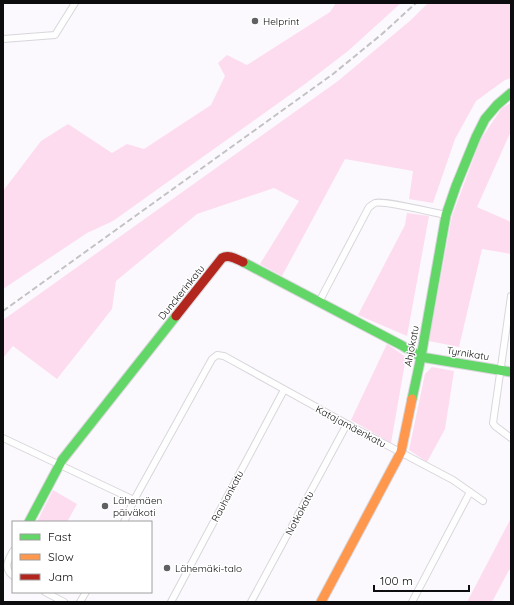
<svg xmlns="http://www.w3.org/2000/svg" width="514" height="605" font-family="Quicksand,sans-serif">
<style>
.green{fill:#fddcf0}
.lines{fill:none;stroke-linecap:round;stroke-linejoin:round}
.street-casing{stroke:#d8d6da;stroke-width:8}
.fast-casing{stroke:#d8d6da;stroke-width:11}
.slow-casing{stroke:#d8d6da;stroke-width:11}
.jam-casing{stroke:#d8d6da;stroke-width:11}
.street{stroke:#fefeff;stroke-width:6}
.fast{stroke:#63d668;stroke-width:9}
.slow{stroke:#ff974d;stroke-width:9}
.jam{stroke:#b3261e;stroke-width:9}
.rail{stroke:#c3c2c3;stroke-width:2;stroke-dasharray:6 3;stroke-linecap:butt}
.poi-dot{fill:#605f62;stroke:#fff;stroke-width:1.5}
.labels{text-anchor:middle;stroke-width:3;stroke-linejoin:round;paint-order:stroke}
.poi-label{font-size:10px;fill:#0d0c0e;stroke:#fff;text-anchor:start}
.street-label{font-size:10px;fill:#0d0c0e;stroke:#fff}
</style>
<rect width="100%" height="100%" fill="#fbf9fd"/>
<g class="green">
<path d="M 336,3 L 401,3 L 348,51 L 305,84 L 113,221 L 87,233 L 3,289 L 3,191 L 41,141 L 68,124 L 112,153 L 127,144 L 144,149 L 211,105 L 225,76 L 218,63 L 227,55 L 247,65 L 330,12 Z"/>
<path d="M 428,3 L 511,3 L 511,78 L 505,80 L 476,101 L 455,139 L 433,203 L 409,199 L 413,171 L 345,159 L 282,276 L 260,264 L 299,201 L 274,188 L 197,214 L 116,281 L 112,309 L 57,379 L 13,346 L 3,358 L 3,320 L 338,81 L 411,20 Z"/>
<path d="M 511,103 L 511,131 L 477,207 L 511,222 L 511,254 L 482,249 L 459,347 L 429,341 L 452,216 L 480,141 L 489,127 L 502,108 Z"/>
<path d="M 407,213 L 429,216 L 407,336 L 358,315 L 405,225 Z"/>
<path d="M 387,344 L 406,357 L 391,443 L 351,420 Z"/>
<path d="M 432,367 L 454,371 L 445,429 L 427,462 L 409,450 L 425,374 Z"/>
<path d="M 53,490 L 77,504 L 67,522 L 37,522 Z"/>
<path d="M 511,518 L 511,571 L 509,570 L 492,602 L 467,602 Z"/>
</g>
<g class="lines">
<defs>
<g id="street">
<path d="M 3,39 L 55,35 L 75,3"/>
<path d="M 511,296 L 493,423 L 495,426 L 511,438"/>
<path d="M 319,302 L 369,207 C 371,206 373,204 375,203 C 384,200 434,213 446,215"/>
<path d="M 3,438 L 134,500"/>
<path d="M 124,522 L 134,500 L 212,359 L 217,355 L 224,356 L 347,424 L 453,480 L 483,501"/>
<path d="M 13,551 C 8,560 3,568 13,576"/>
<path d="M 45,592 L 64,602"/>
<path d="M 80,602 L 86,592"/>
<path d="M 171,602 L 284,390"/>
<path d="M 251,602 L 347,424"/>
<path d="M 412,602 L 470,492"/>
</g>
<g id="fast">
<path d="M 243,262 L 401,345 L 421,357 L 511,372"/>
<path d="M 412,399 L 421,357 L 446,215 L 456,186 L 476,137 L 485,119 L 497,105 L 511,93"/>
<path d="M 29,522 L 62,460 L 176,316"/>
</g>
<path id="slow" d="M 321,602 L 401,452 L 412,399"/>
<path id="jam" d="M 176,316 L 222,258 C 229,254 236,259 243,262"/>
</defs>
<use href="#street" class="street-casing"/>
<use href="#fast" class="fast-casing"/>
<use href="#slow" class="slow-casing"/>
<use href="#jam" class="jam-casing"/>
<use href="#street" class="street"/>
<use href="#fast" class="fast"/>
<use href="#slow" class="slow"/>
<use href="#jam" class="jam"/>
<path class="rail" d="M 3,311 L 333,74 L 382,34 L 416,3"/>
</g>
<g class="poi-dot">
<circle cx="255" cy="21" r="4"/>
<circle cx="105" cy="506" r="4"/>
<circle cx="167" cy="568" r="4"/>
</g>
<g class="labels">
<g class="poi-label">
<text x="263" y="25">Helprint</text>
<text x="113" y="504">Lähemäen<tspan x="113" dy="12">päiväkoti</tspan></text>
<text x="175" y="572">Lähemäki-talo</text>
</g>
<g class="street-label">
<text transform="translate(181 292) rotate(-51)" y="4">Dunckerinkatu</text>
<text transform="translate(411 346) rotate(-79)" y="4">Ahjokatu</text>
<text transform="translate(468 353) rotate(9)" y="4">Tyrnikatu</text>
<text transform="translate(351 426) rotate(28)" y="4">Katajamäenkatu</text>
<text transform="translate(227 496) rotate(-62)" y="4">Rauhankatu</text>
<text transform="translate(299 513) rotate(-62)" y="4">Notkokatu</text>
</g>
</g>
<rect width="514" height="605" fill="none" stroke="#0d0c0e" stroke-width="8"/>
<rect x="12" y="521" width="140" height="72" fill="#ffffff" stroke="#9e9e9f"/>
<rect x="20" y="534" width="20" height="6" fill="#63d668" stroke="#9e9e9f"/>
<text x="48" y="541" font-size="12" fill="#0d0c0e">Fast</text>
<rect x="20" y="554" width="20" height="6" fill="#ff974d" stroke="#9e9e9f"/>
<text x="48" y="561" font-size="12" fill="#0d0c0e">Slow</text>
<rect x="20" y="574" width="20" height="6" fill="#b3261e" stroke="#9e9e9f"/>
<text x="48" y="581" font-size="12" fill="#0d0c0e">Jam</text>
<path d="M374 585v6h95v-6" fill="none" stroke="#0d0c0e" stroke-width="2"/>
<text x="380" y="585" font-size="12" fill="#0d0c0e" stroke="#ffffff" stroke-width="3" paint-order="stroke">100 m</text>
</svg>
